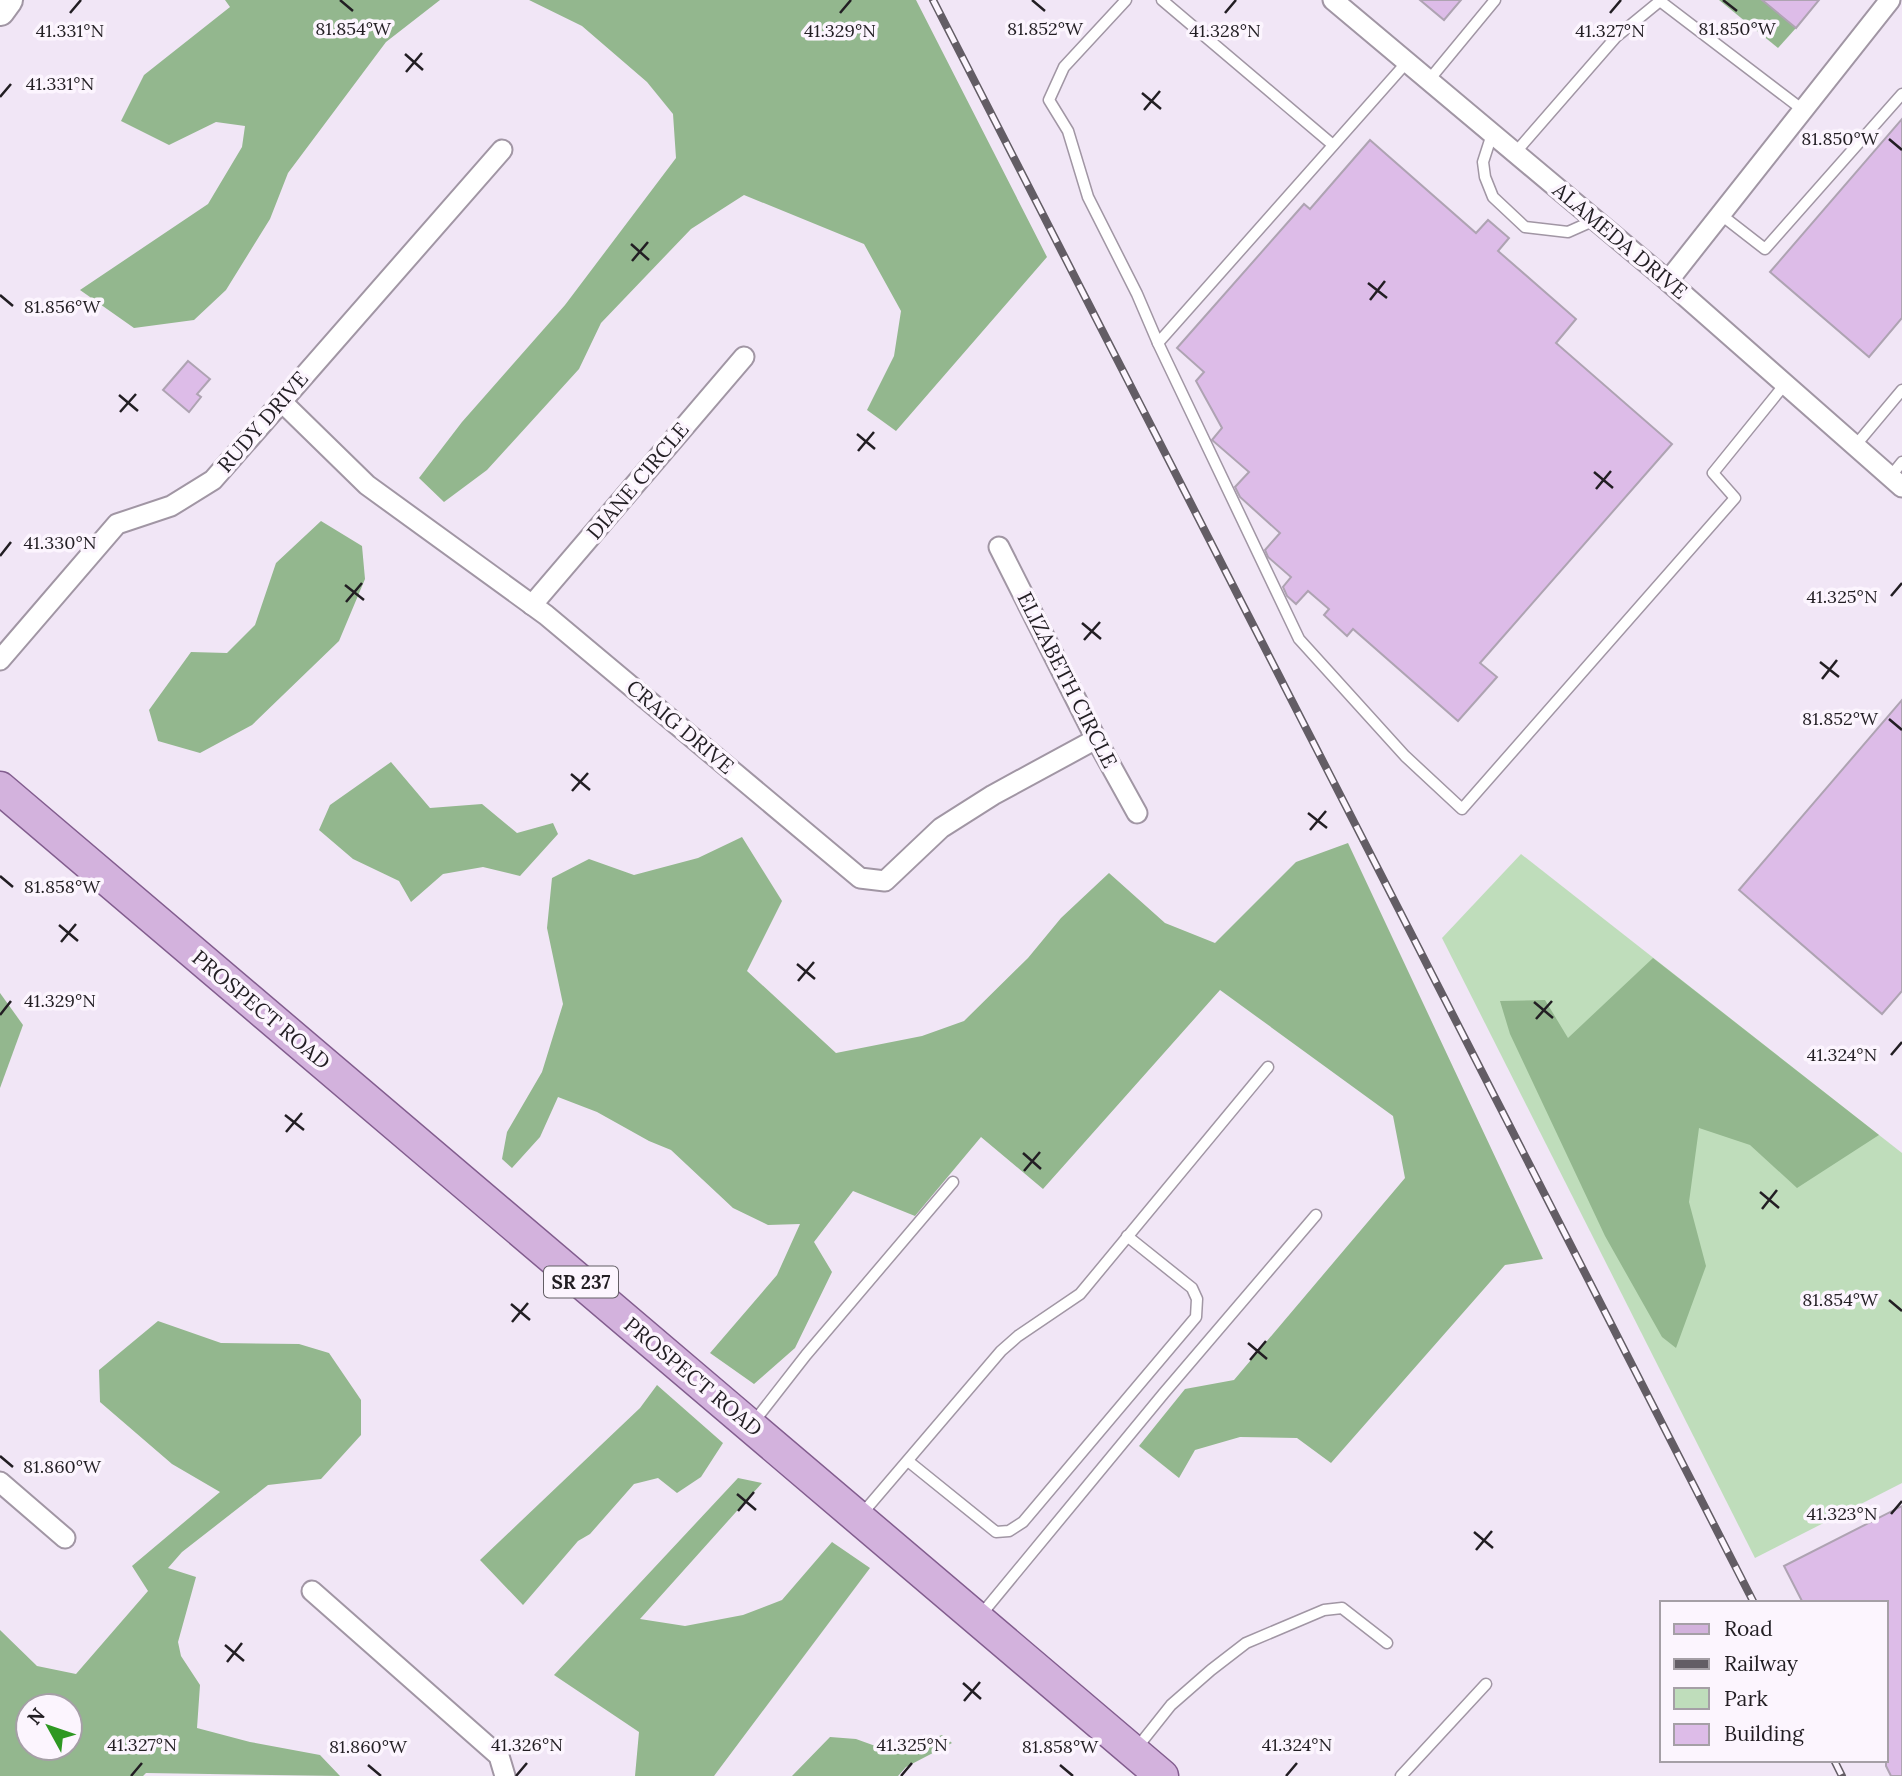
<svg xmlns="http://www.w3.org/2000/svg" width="1902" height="1776" font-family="Lora,serif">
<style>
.green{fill:#bfddbb}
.forest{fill:#93b78e;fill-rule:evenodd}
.building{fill:#ddbce8;stroke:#aea3b2;stroke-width:2}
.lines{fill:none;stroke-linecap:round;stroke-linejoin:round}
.lane-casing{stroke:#a196a4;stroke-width:13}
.street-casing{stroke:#a196a4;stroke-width:23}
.secondary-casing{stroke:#a196a4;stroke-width:32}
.primary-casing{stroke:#825d8e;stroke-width:35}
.lane{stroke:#fff;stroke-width:10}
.street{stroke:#fff;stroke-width:19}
.secondary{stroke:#fff;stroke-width:28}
.primary{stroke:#d3b2dd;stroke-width:32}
.rail-casing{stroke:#635d65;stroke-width:8}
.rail{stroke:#fcf5fe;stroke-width:5;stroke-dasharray:16;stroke-linecap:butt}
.ticks{fill:none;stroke:#221e23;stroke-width:2.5}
.labels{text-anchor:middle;stroke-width:7;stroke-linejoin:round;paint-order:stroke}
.shield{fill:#fcf5fe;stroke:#635e65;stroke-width:2}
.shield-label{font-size:19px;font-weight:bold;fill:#221e23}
.street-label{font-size:21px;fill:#221e23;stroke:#fcf5fe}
.ticks-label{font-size:18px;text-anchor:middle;fill:#221e23;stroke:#fcf5fe;stroke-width:7;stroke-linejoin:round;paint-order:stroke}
</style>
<rect width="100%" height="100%" fill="#f1e6f6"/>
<path class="green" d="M 1521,854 L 1902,1153 L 1902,1483 L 1755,1558 L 1442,938 Z"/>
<g class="forest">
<path d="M 225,0 L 440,0 L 386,42 L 288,173 L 270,219 L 226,290 L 194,320 L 134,328 L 80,290 L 208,204 L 242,147 L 245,126 L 216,122 L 169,145 L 121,121 L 144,75 L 230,7 Z"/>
<path d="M 529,0 L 916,0 L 1047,257 L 896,431 L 867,410 L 894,356 L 901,311 L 864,244 L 744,195 L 691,229 L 601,323 L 579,369 L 487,470 L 444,502 L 419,478 L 462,422 L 565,305 L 676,158 L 673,114 L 647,82 L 582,26 Z"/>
<path d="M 1719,0 L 1762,0 L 1796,28 L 1778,48 Z"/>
<path d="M 321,521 L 362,546 L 365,579 L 339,641 L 252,725 L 200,753 L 158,741 L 149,710 L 191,652 L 227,653 L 255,625 L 276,563 Z"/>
<path d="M 391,762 L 430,808 L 482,804 L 517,833 L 553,823 L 558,834 L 520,876 L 483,867 L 443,874 L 411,902 L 399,881 L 353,859 L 319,830 L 330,805 Z"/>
<path d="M 742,837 L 782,901 L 747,971 L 836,1053 L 922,1036 L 964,1021 L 1028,958 L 1061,918 L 1109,873 L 1165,923 L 1215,943 L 1296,862 L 1348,843 L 1543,1259 L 1505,1265 L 1331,1463 L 1297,1438 L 1240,1437 L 1195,1450 L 1179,1478 L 1139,1446 L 1185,1389 L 1234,1380 L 1405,1178 L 1393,1116 L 1220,990 L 1043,1189 L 981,1137 L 915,1216 L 853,1191 L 814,1242 L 832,1272 L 795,1348 L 754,1384 L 710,1353 L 777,1275 L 800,1224 L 768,1225 L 733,1208 L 671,1150 L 649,1141 L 597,1112 L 558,1097 L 540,1137 L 512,1168 L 502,1159 L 507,1132 L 542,1072 L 563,1004 L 547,928 L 552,878 L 589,859 L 634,875 L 698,858 Z"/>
<path d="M 1653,958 L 1879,1135 L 1797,1188 L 1750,1145 L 1699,1128 L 1689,1202 L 1706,1266 L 1676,1348 L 1662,1337 L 1605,1236 L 1510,1034 L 1500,1001 L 1545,1000 L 1568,1038 Z"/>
<path d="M 0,993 L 23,1025 L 0,1088 Z"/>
<path d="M 158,1321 L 221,1343 L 299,1344 L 329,1353 L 361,1400 L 361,1435 L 321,1479 L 268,1485 L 182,1552 L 168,1568 L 196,1577 L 178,1642 L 181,1656 L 200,1685 L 197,1728 L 250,1742 L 320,1755 L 340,1776 L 146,1773 L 143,1776 L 0,1776 L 0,1630 L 37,1666 L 76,1674 L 148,1591 L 132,1566 L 220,1492 L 172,1464 L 100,1402 L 99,1370 ZM 28,1706 L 70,1706 L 70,1748 L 28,1748 Z"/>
<path d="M 657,1385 L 723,1443 L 701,1477 L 677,1493 L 658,1478 L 634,1484 L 590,1534 L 578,1541 L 523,1605 L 480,1560 L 640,1408 Z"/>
<path d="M 738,1478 L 762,1483 L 640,1619 L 685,1626 L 743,1615 L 782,1600 L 832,1542 L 870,1568 L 714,1776 L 635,1776 L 639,1732 L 554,1675 Z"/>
<path d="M 942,1735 L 952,1743 L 906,1767 L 898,1776 L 792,1776 L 830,1737 L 856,1739 L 892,1752 Z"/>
</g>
<g class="building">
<path d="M 1420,0 L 1461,0 L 1444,20 Z"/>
<path d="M 1762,0 L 1819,0 L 1796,28 Z"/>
<path d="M 1902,119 L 1902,318 L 1869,357 L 1770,272 Z"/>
<path d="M 1370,140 L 1476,233 L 1488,220 L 1509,238 L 1498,251 L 1576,319 L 1556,343 L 1672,444 L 1480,663 L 1497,677 L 1458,721 L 1353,629 L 1347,636 L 1324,615 L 1329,609 L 1308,591 L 1296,604 L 1287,596 L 1283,587 L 1291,577 L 1268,557 L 1265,550 L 1280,533 L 1240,497 L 1235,487 L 1249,472 L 1212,440 L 1222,428 L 1196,381 L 1204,372 L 1177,348 L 1304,204 L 1310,209 Z"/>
<path d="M 188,361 L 210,379 L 197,394 L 201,397 L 189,412 L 163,390 Z"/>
<path d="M 1902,700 L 1902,991 L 1882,1014 L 1739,890 Z"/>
<path d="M 1902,1506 L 1902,1776 L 1891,1776 L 1886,1766 L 1886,1603 L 1803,1603 L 1784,1566 Z"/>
</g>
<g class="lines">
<defs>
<g id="lane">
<path d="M 1126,0 L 1064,67 L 1049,100 L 1068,131 L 1088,197 L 1137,294 L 1158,343 L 1407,62"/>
<path d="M 1162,0 L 1333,145"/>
<path d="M 1429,80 L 1495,0"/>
<path d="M 1492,134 L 1483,162 L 1485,177 L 1493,197 L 1525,227 L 1568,232 L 1595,220"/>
<path d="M 1515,153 L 1616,37 L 1660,1 L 1803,110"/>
<path d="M 1720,214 L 1765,249 L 1902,94"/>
<path d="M 1158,343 L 1299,639 L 1405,756 L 1462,809 L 1735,498 L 1713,473 L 1785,384"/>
<path d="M 1855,446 L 1902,390"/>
<path d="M 1890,477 L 1902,462"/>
<path d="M 753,1423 L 806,1355 L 953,1182"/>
<path d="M 908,1461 L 996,1532 L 1009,1531 L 1023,1522 L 1196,1317 L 1197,1299 L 1192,1288 L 1127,1236"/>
<path d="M 861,1515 L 1001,1351 L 1018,1336 L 1080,1294 L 1268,1067"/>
<path d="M 980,1616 L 1164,1393 L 1316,1215"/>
<path d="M 1136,1749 L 1171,1705 L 1211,1670 L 1246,1643 L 1324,1610 L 1342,1608 L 1387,1643"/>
<path d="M 1401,1776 L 1486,1684"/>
</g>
<g id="street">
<path d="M 1333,0 L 1668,281 L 1902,487"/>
<path d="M 1668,281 L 1890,0"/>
<path d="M 281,401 L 367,485 L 546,615 L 860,878 L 885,881 L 941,828 L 993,795 L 1096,739"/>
<path d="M 999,547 L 1096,739 L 1137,813"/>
<path d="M 532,605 L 744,357"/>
<path d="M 0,660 L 117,524 L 171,506 L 213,480 L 502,150"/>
<path d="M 0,1482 L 65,1538"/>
<path d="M 312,1591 L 499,1756 L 505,1776"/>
</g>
<path id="secondary" d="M 0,11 L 8,0"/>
<path id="primary" d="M 0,788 L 1162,1776"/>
</defs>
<use href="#lane" class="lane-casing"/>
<use href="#street" class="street-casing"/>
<use href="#secondary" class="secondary-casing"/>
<use href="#primary" class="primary-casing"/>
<use href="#lane" class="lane"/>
<use href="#street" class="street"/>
<use href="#secondary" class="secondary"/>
<use href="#primary" class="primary"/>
<defs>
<g id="rail">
<path d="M 933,0 L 1754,1603"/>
<path d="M 1834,1760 L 1842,1776"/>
</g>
</defs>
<use href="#rail" class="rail-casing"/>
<use href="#rail" class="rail"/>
</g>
<path class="ticks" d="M 340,0 L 353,11M 1032,0 L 1045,11M 1723,0 L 1737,11M 70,13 L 81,0M 840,13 L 851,0M 1225,13 L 1236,0M 1610,13 L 1621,0M 405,54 L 423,70M 406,72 L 422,53M 1142,93 L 1161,109M 0,97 L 11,84M 1144,110 L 1160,91M 1889,139 L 1902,150M 631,244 L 649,260M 632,261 L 648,242M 1368,283 L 1387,298M 0,295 L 13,306M 1370,300 L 1385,281M 119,395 L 138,411M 120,412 L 136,394M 857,434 L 875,449M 858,451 L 874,432M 1594,472 L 1613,488M 1596,489 L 1611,471M 0,556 L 11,542M 345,585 L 364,600M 1891,596 L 1902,583M 346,602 L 362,583M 1082,623 L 1101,639M 1084,640 L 1100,622M 1820,662 L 1839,677M 1822,679 L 1837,660M 1889,719 L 1902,730M 571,774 L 590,790M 572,791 L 588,773M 1308,813 L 1327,828M 1310,830 L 1326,811M 0,876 L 13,887M 59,925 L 78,941M 61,942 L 76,924M 797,964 L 815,979M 798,981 L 814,962M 1534,1002 L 1553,1018M 0,1015 L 11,1001M 1536,1019 L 1552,1001M 1891,1055 L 1902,1042M 285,1115 L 304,1130M 286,1132 L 302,1113M 1023,1153 L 1041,1169M 1024,1171 L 1040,1152M 1760,1192 L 1779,1208M 1762,1209 L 1777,1190M 1889,1300 L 1902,1311M 511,1304 L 530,1320M 512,1322 L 528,1303M 1248,1343 L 1267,1359M 1250,1360 L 1266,1341M 0,1456 L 13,1467M 737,1494 L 756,1510M 738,1511 L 754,1492M 1891,1514 L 1902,1501M 1474,1532 L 1493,1548M 1476,1550 L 1492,1531M 225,1645 L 244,1661M 227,1662 L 242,1643M 963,1683 L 981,1699M 964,1701 L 980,1682M 368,1765 L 381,1776M 1060,1765 L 1073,1776M 131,1776 L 142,1763M 516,1776 L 527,1763M 901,1776 L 912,1763M 1286,1776 L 1297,1763"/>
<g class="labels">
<rect class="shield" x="544" y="1266.5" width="74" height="31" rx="5"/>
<g class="shield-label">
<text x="581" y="1289">SR 237</text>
</g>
<g class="street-label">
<text transform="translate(1620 241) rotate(40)" y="7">ALAMEDA DRIVE</text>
<text transform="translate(263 422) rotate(-49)" y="7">RUDY DRIVE</text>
<text transform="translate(638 481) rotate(-50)" y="7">DIANE CIRCLE</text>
<text transform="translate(1067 680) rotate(63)" y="7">ELIZABETH CIRCLE</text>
<text transform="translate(680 727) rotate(40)" y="7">CRAIG DRIVE</text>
<text transform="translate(261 1010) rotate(40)" y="7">PROSPECT ROAD</text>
<text transform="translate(693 1377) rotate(40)" y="7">PROSPECT ROAD</text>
</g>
</g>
<g class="ticks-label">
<text x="1045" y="35">81.852°W</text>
<text x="1737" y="35">81.850°W</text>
<text x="353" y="35">81.854°W</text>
<text x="70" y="37">41.331°N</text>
<text x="840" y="37">41.329°N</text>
<text x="1225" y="37">41.328°N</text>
<text x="1610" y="37">41.327°N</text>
<text x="60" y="90">41.331°N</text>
<text x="1840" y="145">81.850°W</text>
<text x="62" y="313">81.856°W</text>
<text x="60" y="549">41.330°N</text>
<text x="1842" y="603">41.325°N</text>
<text x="1840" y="725">81.852°W</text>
<text x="62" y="893">81.858°W</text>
<text x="60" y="1007">41.329°N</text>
<text x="1842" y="1061">41.324°N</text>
<text x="1840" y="1306">81.854°W</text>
<text x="62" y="1473">81.860°W</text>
<text x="1842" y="1520">41.323°N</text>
<text x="142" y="1751">41.327°N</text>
<text x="527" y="1751">41.326°N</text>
<text x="912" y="1751">41.325°N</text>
<text x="1297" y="1751">41.324°N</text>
<text x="368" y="1753">81.860°W</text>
<text x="1060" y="1753">81.858°W</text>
</g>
<rect x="1660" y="1601" width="228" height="161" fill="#fcf5fe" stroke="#a59fa6" stroke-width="2"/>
<rect x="1674" y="1624" width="35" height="10" fill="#d3b2dd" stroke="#a59fa6" stroke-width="2"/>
<text x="1724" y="1636" font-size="21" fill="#221e23">Road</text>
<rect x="1674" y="1659" width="35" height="10" fill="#635d65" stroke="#a59fa6" stroke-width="2"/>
<text x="1724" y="1671" font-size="21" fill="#221e23">Railway</text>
<rect x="1674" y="1688" width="35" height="21" fill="#bfddbb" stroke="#a59fa6" stroke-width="2"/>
<text x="1724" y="1706" font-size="21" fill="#221e23">Park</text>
<rect x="1674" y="1724" width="35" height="21" fill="#ddbce8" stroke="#a59fa6" stroke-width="2"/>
<text x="1724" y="1741" font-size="21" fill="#221e23">Building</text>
<g transform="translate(49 1727) rotate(310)"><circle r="33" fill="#fcf5fe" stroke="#a59fa6" stroke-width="2"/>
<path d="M0-5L12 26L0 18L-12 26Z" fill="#2e9822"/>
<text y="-10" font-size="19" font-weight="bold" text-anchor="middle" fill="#221e23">N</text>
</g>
</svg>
